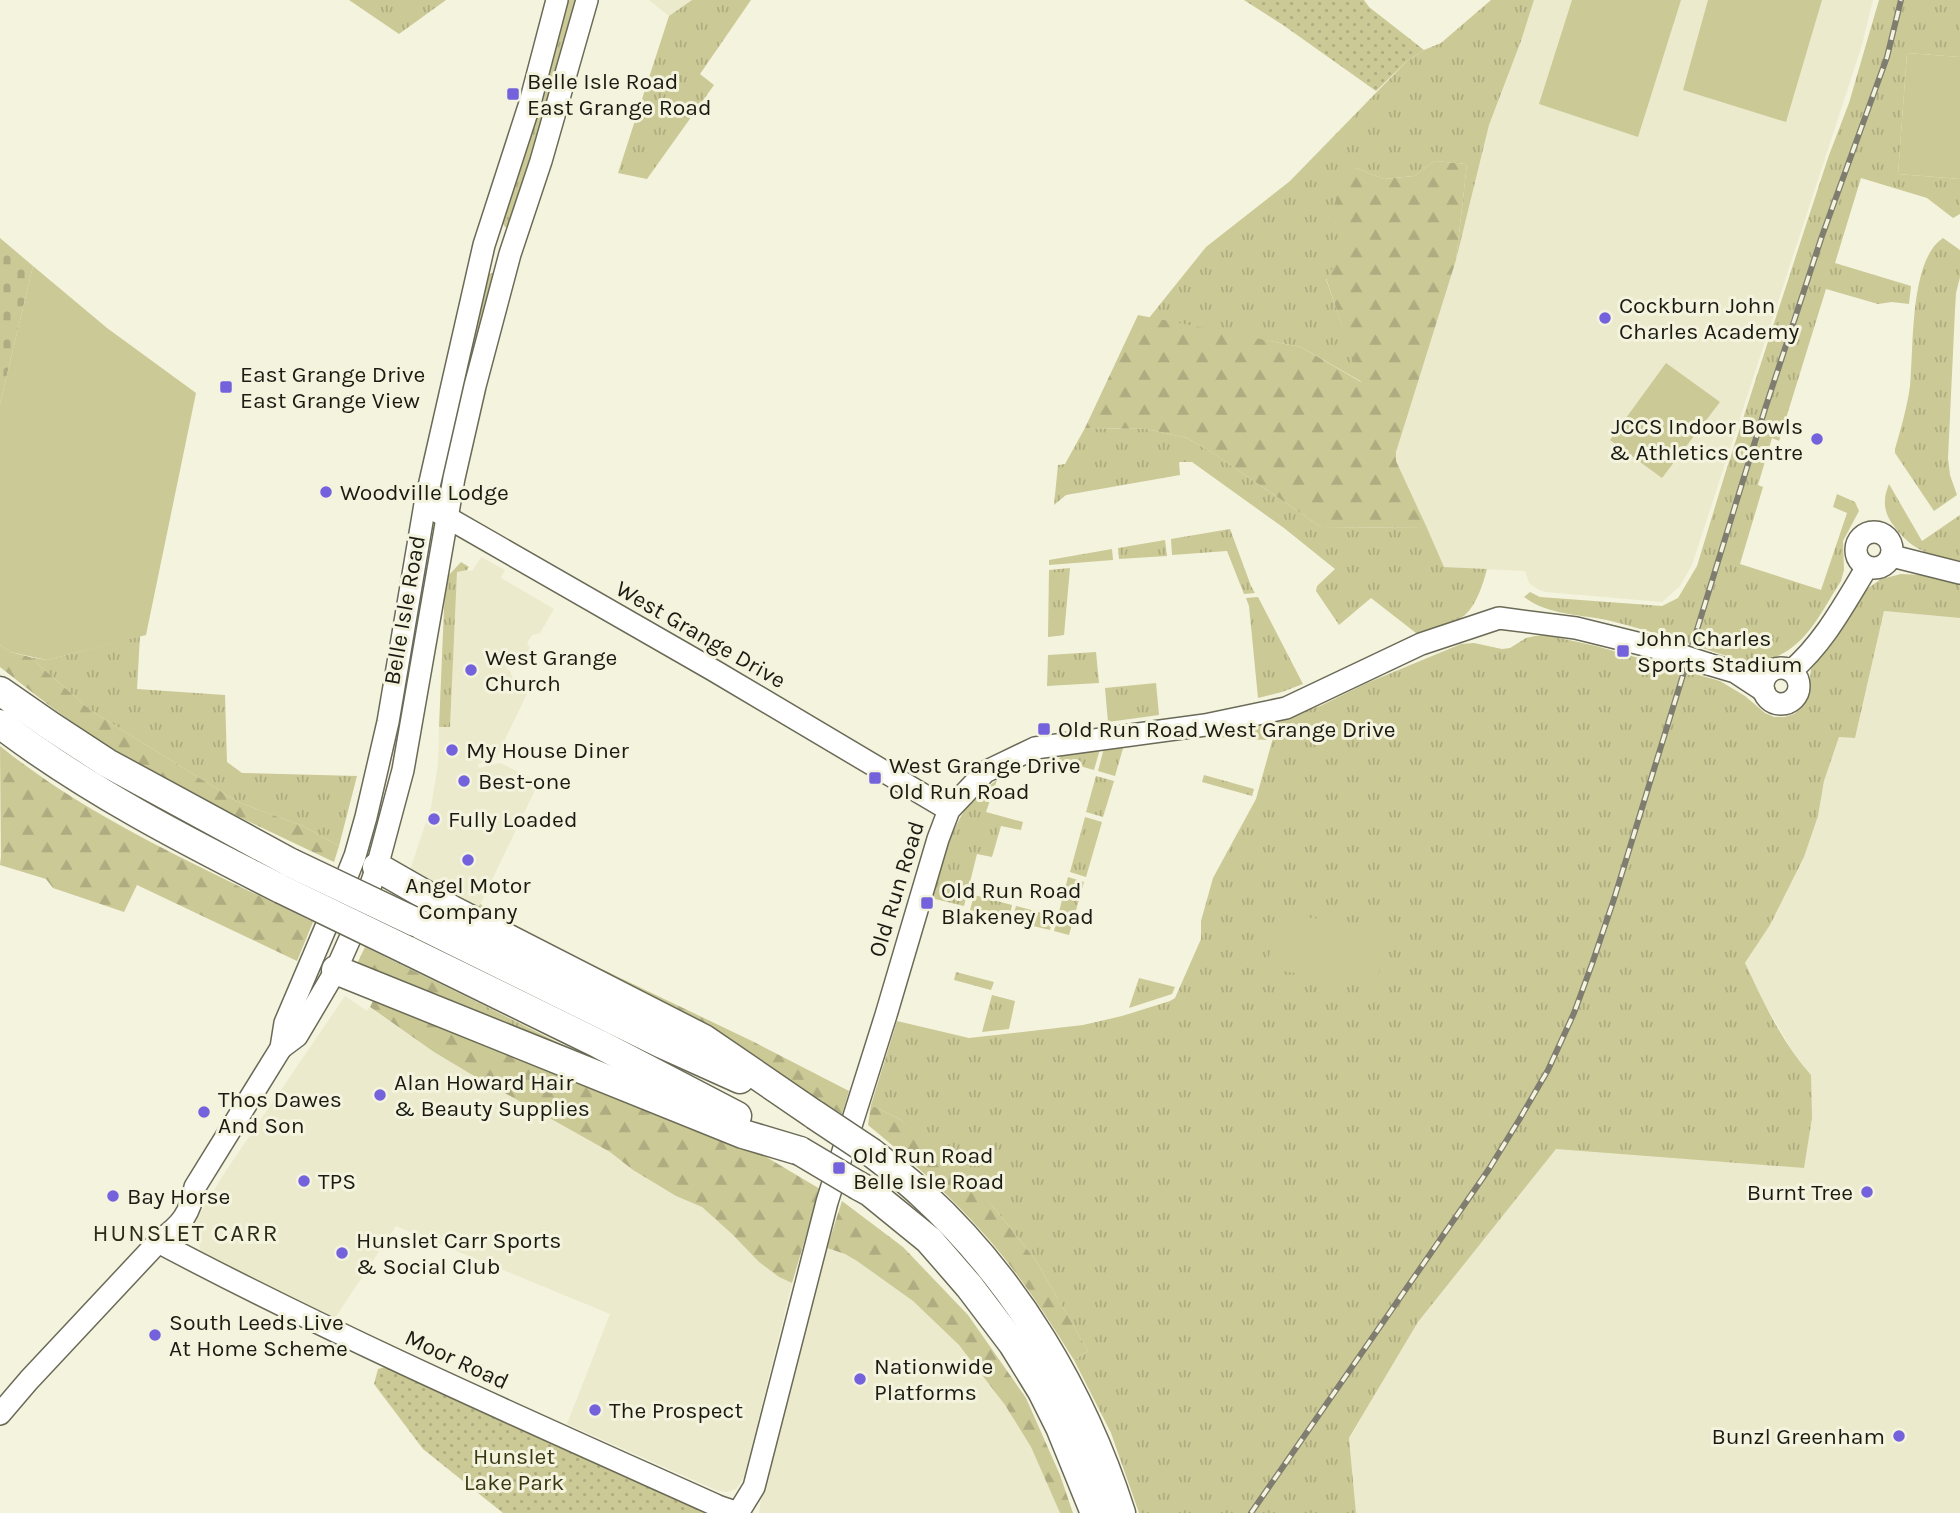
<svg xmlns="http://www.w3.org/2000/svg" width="1960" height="1513" font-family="Karla,sans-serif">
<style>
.built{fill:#ebeacd}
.grass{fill:url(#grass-tufts)}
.forest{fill:url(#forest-firs)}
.cemetery{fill:url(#cemetery-stones)}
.park{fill:url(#park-dots)}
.garden{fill:#cbc995}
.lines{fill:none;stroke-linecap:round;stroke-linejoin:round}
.secondary-casing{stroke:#6a6a57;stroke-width:24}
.highway-casing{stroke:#6a6a57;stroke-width:31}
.secondary{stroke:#fff;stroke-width:21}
.highway{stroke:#fff;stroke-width:28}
.rail-casing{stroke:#7e7d70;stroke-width:6}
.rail{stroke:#f4f3de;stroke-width:3.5;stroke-dasharray:10;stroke-linecap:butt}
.secondary-bridge-casing{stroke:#6a6a57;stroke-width:24;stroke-linecap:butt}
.highway-bridge-casing{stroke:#6a6a57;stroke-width:31;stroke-linecap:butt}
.secondary-bridge{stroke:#fff;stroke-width:21}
.highway-bridge{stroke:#fff;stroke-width:28}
.poi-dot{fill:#7462dd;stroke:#f4f3de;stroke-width:2.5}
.labels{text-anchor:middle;stroke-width:6;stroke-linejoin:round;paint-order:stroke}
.poi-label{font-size:23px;fill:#1b1b14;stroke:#f4f3de;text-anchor:start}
.street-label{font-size:23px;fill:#1b1b14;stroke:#f4f3de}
.park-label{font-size:23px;fill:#3a3813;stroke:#f4f3de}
.neighbourhood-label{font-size:24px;letter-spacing:2px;fill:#2b2b1a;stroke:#f4f3de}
</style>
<defs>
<pattern id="grass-tufts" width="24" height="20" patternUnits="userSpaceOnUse" patternTransform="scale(1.75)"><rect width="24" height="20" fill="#cbc995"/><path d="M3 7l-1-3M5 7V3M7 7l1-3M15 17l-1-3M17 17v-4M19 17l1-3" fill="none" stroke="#aeac80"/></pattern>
<pattern id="forest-firs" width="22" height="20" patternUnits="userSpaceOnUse" patternTransform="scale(1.75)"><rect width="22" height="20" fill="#cbc995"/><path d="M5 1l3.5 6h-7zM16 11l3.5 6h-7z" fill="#aeac80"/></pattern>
<pattern id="cemetery-stones" width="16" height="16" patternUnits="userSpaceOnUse" patternTransform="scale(1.75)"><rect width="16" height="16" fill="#cbc995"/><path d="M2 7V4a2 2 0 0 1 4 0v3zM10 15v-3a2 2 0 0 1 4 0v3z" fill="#aeac80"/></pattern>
<pattern id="park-dots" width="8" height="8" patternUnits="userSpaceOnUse" patternTransform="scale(1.75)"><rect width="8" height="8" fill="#cbc995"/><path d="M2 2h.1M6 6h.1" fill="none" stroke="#aeac80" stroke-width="1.8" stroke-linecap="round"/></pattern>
</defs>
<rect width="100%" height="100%" fill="#f4f3de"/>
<g class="built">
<path d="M 649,0 L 692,0 L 669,16 Z"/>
<path d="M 1534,0 L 1873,0 L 1862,45 L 1692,565 L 1680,586 L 1662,602 L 1546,592 L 1539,590 L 1529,583 L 1525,571 L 1444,567 L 1396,461 L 1396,452 L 1418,377 L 1456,260 L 1489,125 L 1521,41 Z"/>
<path d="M 481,557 L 505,570 L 501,578 L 554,609 L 540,633 L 532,635 L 527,643 L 531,649 L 522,662 L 510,659 L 506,668 L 510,671 L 513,678 L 512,685 L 527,694 L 496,758 L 478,764 L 479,768 L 500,763 L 539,782 L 477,911 L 408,876 L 431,807 L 438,764 L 439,727 L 450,727 L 457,571 L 467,570 L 472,571 Z"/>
<path d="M 1884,611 L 1960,618 L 1960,1513 L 1356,1513 L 1349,1439 L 1418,1322 L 1556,1148 L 1804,1168 L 1811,1075 L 1799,1062 L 1762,999 L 1745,964 L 1770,925 L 1804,857 L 1818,816 L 1824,781 L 1839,737 L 1855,738 Z"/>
<path d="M 345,996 L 367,1011 L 369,1007 L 434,1052 L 469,1073 L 610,1152 L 633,1170 L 676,1196 L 702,1207 L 732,1234 L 759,1262 L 779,1277 L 792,1283 L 744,1477 L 736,1489 L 727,1492 L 716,1490 L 567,1424 L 610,1314 L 396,1226 L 335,1318 L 201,1253 L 194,1223 L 225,1172 Z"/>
<path d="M 827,1248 L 845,1254 L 857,1261 L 913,1301 L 959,1345 L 1005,1405 L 1031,1447 L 1060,1513 L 759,1513 L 762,1493 Z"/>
</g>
<g class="grass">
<path d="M 349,0 L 446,0 L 399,34 Z"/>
<path d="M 567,0 L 580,0 L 511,229 L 505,227 L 502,222 Z"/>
<path d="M 692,0 L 751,0 L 700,74 L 714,85 L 647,179 L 618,173 L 669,16 Z"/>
<path d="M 1491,0 L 1534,0 L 1521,41 L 1489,125 L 1456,260 L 1467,164 L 1435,161 L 1414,176 L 1384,179 L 1356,168 L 1335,222 L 1352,240 L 1326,279 L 1362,382 L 1301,347 L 1149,318 L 1206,247 L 1290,181 L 1407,61 L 1424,50 L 1441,43 Z"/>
<path d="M 1879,0 L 1960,0 L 1960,57 L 1907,53 L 1898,174 L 1960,179 L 1960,214 L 1953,218 L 1927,198 L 1861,178 L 1835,263 L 1911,286 L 1909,304 L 1892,302 L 1878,304 L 1826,289 L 1779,441 L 1772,438 L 1758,485 L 1763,487 L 1740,564 L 1821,590 L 1847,513 L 1833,507 L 1837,494 L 1855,502 L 1859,511 L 1843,541 L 1844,570 L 1841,581 C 1816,620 1803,656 1751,664 C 1705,649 1659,633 1611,621 C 1582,614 1549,616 1524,597 L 1530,592 L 1540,597 L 1662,606 L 1678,598 L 1697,566 L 1725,474 L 1805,228 L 1829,155 L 1849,103 Z"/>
<path d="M 1943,238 L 1960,250 L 1960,277 L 1956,293 L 1955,310 L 1948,458 L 1950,475 L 1957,495 L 1934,511 L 1895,453 L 1895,449 C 1901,428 1907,408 1910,386 C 1914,349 1909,260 1943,238 Z"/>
<path d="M 492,273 L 495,274 L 442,492 L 438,489 L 488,275 Z"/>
<path d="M 1085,428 L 1147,429 L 1187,438 L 1213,453 L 1321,527 L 1427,528 L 1444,567 L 1487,569 C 1483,584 1477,604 1465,615 C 1453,625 1431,628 1416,633 L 1371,598 L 1339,625 L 1316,591 L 1317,586 L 1335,569 L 1284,528 L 1192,462 L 1179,462 L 1180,475 L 1066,495 L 1054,505 L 1058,465 L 1065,464 Z"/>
<path d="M 1889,484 L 1922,541 L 1960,515 L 1960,561 C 1931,556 1912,551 1894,526 C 1888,519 1884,509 1885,500 C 1885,495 1887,489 1889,484 Z"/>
<path d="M 1230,529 L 1251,586 L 1255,593 L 1244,594 L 1227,551 L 1172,555 L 1171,539 Z"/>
<path d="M 1165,540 L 1167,556 L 1119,559 L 1118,548 Z"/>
<path d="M 1112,549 L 1113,560 L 1049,565 L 1049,560 Z"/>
<path d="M 461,562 L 469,567 L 467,570 L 457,572 L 450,727 L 439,727 L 445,585 L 447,577 Z"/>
<path d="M 1070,568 L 1064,635 L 1048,637 L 1049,570 Z"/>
<path d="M 1901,574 L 1921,575 L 1960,583 L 1960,618 L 1884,611 L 1855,738 L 1839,737 L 1824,781 L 1818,816 L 1804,857 L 1770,925 L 1745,963 C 1763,1001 1782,1043 1811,1075 L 1812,1118 L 1804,1168 L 1556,1149 L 1418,1322 L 1349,1438 L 1356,1513 L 1139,1513 L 1111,1433 L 1074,1360 L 1088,1351 L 1035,1259 L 995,1209 L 901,1120 L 871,1105 L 897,1021 L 969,1038 L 1083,1025 L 1122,1016 L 1170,1001 L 1175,998 L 1201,939 L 1201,921 L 1213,878 L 1256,799 L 1278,720 L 1320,706 L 1367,683 L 1461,644 L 1474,643 L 1502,649 L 1510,648 L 1526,638 L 1535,636 L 1546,635 L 1596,646 L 1720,681 L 1745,696 L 1765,713 L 1774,717 L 1785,717 L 1794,714 L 1802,707 L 1808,699 L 1811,669 L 1864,591 L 1881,579 Z"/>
<path d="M 1258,597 L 1303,684 L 1282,692 L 1258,698 L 1249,606 L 1246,598 Z"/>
<path d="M 140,636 L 137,689 L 225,695 L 227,762 L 242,773 L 357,776 L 339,846 L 303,826 L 238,802 L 90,710 L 30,657 L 47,660 Z"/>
<path d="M 1096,652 L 1099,683 L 1047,686 L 1048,655 Z"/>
<path d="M 1156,683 L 1159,715 L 1108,722 L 1105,688 Z"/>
<path d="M 1273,721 L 1267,740 L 1215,737 L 1221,730 Z"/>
<path d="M 1124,745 L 1115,776 L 1098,771 L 1104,748 Z"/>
<path d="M 1100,749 L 1094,770 L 1058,760 L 1063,753 Z"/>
<path d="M 1204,775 L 1254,789 L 1252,796 L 1202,782 Z"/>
<path d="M 1096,776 L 1114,781 L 1103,817 L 1086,812 Z"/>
<path d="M 997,780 L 986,812 L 1023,822 L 1021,830 L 1001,826 L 992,857 L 977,854 L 964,906 L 931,898 C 942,864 951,823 975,797 C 982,791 990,785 997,780 Z"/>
<path d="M 1085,817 L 1102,822 L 1086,877 L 1070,872 Z"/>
<path d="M 1068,877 L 1084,882 L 1069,935 L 1054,931 Z"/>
<path d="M 974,895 L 1012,905 L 1009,920 L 970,910 Z"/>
<path d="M 1016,906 L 1054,916 L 1050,930 L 1012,921 Z"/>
<path d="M 956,972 L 994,982 L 991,990 L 954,980 Z"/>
<path d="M 1139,978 L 1175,987 L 1172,994 L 1129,1008 Z"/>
<path d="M 992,995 L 1015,1001 L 1009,1029 L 982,1032 Z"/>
<path d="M 477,1002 L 653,1090 L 469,1018 Z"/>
</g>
<g class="forest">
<path d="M 1435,161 L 1467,164 L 1456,260 L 1396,452 L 1396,461 L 1427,528 L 1321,527 L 1213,453 L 1187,438 L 1147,429 L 1085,428 L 1138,315 L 1301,347 L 1361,382 L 1326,278 L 1351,241 L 1335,222 L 1336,198 L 1356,168 L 1384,179 L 1414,176 Z"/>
<path d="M 0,645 L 10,652 L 30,657 L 90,710 L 238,802 L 303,826 L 339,846 L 334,862 C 267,830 200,800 136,763 C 88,736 44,702 0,667 Z"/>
<path d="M 0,746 C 93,821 206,869 313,922 L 297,961 L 137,885 L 124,912 L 53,888 L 46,879 L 0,865 L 1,857 Z"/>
<path d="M 480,904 L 541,940 L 754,1042 L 849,1091 L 842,1114 L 734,1048 L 477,911 Z"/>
<path d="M 365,947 L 477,1002 L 469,1018 L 356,966 Z"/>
<path d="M 376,994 L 746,1145 L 820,1189 L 792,1283 L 779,1277 L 759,1262 L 732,1234 L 702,1207 L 676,1196 L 633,1170 L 610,1152 L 469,1073 L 434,1052 L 370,1007 Z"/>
<path d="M 871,1105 L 901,1120 L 942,1156 L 995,1209 L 1035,1259 L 1088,1351 L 1074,1360 C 1047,1317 1019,1273 984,1234 C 949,1194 909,1159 868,1125 Z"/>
<path d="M 842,1201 L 903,1247 L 968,1315 L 1026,1398 L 1060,1475 L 1073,1513 L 1060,1513 L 1031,1447 L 1005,1405 L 959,1345 L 913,1301 L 857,1261 L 845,1254 L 827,1248 Z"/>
</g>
<path class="cemetery" d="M 0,238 L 33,266 L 0,404 Z"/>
<g class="park">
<path d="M 1244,0 L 1364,0 L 1369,7 L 1424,50 L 1407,61 L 1376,91 L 1283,25 Z"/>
<path d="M 385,1367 L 708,1511 L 711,1513 L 503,1513 L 423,1449 L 374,1384 L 378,1369 Z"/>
</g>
<g class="garden">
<path d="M 1572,0 L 1681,0 L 1638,137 L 1539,104 Z"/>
<path d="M 1708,0 L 1822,0 L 1786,122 L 1683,90 Z"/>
<path d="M 1907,53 L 1960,57 L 1960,179 L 1898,174 Z"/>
<path d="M 33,266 L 107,328 L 196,393 L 146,635 L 47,660 L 10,652 L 0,645 L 0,404 Z"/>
<path d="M 1666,363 L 1720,402 L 1662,478 L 1610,440 Z"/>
<path d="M 1284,914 L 1385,928 L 1387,932 L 1377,981 L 1370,985 L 1270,969 L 1267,967 L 1267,963 L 1279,920 L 1280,916 Z"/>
</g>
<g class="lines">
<defs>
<g id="secondary">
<path d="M 436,511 L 713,670 L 949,810"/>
<circle cx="1874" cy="550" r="18"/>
<path d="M 1892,556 L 1960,573"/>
<path d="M 1708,664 L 1735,672 L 1764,691"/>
<circle cx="1781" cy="686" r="18"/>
<path d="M 1791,671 C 1824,643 1845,603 1867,567"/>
<path d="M 281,1048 L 297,1036 L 336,970 L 360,916 L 377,867 L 403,770 L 454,478 L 475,386 L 510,254 L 541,161 L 587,0"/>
<path d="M 158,1242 C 341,1339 531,1422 720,1507 L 738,1513"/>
<path d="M 0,1414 L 29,1380 L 160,1240 C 182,1225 190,1213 195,1187 L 281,1048 L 285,1023 L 337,901 L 355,856 L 366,817 L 388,722 L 425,504 L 484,245 L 530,103 L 557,0"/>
<path d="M 738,1513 L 754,1487 L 827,1202 L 886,1015 L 938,839 L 949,810 L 985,772 L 1035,748 L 1205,725 L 1286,708 L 1421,644 L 1499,618 L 1576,628 L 1661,649"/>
</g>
<g id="highway">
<path d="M 0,691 L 52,727 L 107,763 L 291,863"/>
<path d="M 0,724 C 87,790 184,840 281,889"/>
<path d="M 377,867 L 452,910 L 704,1039 L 815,1115"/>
<path d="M 415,922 L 660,1043 L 740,1079"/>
<path d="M 407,950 L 599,1044 L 737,1116"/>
<path d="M 336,970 L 743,1134 L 800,1151"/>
<path d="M 872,1153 C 889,1166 906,1179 922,1194 C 1016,1280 1082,1392 1121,1513"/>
<path d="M 859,1186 L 870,1192 L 929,1240 L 969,1286 L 1013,1344 L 1042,1391 L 1060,1427 L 1095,1513"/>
</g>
</defs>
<use href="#secondary" class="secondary-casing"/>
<use href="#highway" class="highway-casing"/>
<use href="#secondary" class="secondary"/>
<use href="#highway" class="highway"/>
<defs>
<path id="rail" d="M 1251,1513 L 1489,1169 L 1519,1120 L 1548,1070 L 1574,1013 L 1592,964 L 1614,899 L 1765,409 L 1822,236 L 1887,57 L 1901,0"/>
</defs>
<use href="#rail" class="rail-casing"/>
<use href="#rail" class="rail"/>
<defs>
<path id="secondary-bridge" d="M 1661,649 L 1708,664"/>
<g id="highway-bridge">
<path d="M 291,863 L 415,922"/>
<path d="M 281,889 L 407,950"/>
<path d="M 815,1115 L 872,1153"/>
<path d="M 800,1151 L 859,1186"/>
</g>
</defs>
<use href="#secondary-bridge" class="secondary-bridge-casing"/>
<use href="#highway-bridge" class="highway-bridge-casing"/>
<use href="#secondary-bridge" class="secondary-bridge"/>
<use href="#highway-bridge" class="highway-bridge"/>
</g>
<g class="poi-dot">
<rect x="506" y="87" width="14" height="14" rx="3.5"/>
<circle cx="1605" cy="318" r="7"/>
<rect x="219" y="380" width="14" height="14" rx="3.5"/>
<circle cx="1817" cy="439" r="7"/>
<circle cx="326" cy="492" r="7"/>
<rect x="1616" y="644" width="14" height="14" rx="3.5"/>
<circle cx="471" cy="670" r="7"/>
<rect x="1037" y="722" width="14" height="14" rx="3.5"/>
<circle cx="452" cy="750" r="7"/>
<rect x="868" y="771" width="14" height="14" rx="3.5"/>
<circle cx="464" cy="781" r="7"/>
<circle cx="434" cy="819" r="7"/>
<circle cx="468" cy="860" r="7"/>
<rect x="920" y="896" width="14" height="14" rx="3.5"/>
<circle cx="380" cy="1095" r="7"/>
<circle cx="204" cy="1112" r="7"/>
<rect x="832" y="1161" width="14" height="14" rx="3.5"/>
<circle cx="304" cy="1181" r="7"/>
<circle cx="1867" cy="1192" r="7"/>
<circle cx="113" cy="1196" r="7"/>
<circle cx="342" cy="1253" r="7"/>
<circle cx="155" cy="1335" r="7"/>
<circle cx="860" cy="1379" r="7"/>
<circle cx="595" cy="1410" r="7"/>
<circle cx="1899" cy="1436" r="7"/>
</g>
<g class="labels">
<g class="poi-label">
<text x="527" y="89">Belle Isle Road<tspan x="527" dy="26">East Grange Road</tspan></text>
<text x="1619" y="313">Cockburn John<tspan x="1619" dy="26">Charles Academy</tspan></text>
<text x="240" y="382">East Grange Drive<tspan x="240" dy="26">East Grange View</tspan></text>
<text x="1803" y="434" text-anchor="end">JCCS Indoor Bowls<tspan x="1803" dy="26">&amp; Athletics Centre</tspan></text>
<text x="340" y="500">Woodville Lodge</text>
<text x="1637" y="646">John Charles<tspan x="1637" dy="26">Sports Stadium</tspan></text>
<text x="485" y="665">West Grange<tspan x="485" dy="26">Church</tspan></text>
<text x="1058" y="737">Old Run Road West Grange Drive</text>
<text x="466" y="758">My House Diner</text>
<text x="889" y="773">West Grange Drive<tspan x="889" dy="26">Old Run Road</tspan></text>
<text x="478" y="789">Best-one</text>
<text x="448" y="827">Fully Loaded</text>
<text x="468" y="893" text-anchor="middle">Angel Motor<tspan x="468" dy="26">Company</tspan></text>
<text x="941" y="898">Old Run Road<tspan x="941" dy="26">Blakeney Road</tspan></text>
<text x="394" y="1090">Alan Howard Hair<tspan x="394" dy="26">&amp; Beauty Supplies</tspan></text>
<text x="218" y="1107">Thos Dawes<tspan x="218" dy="26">And Son</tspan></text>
<text x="853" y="1163">Old Run Road<tspan x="853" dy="26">Belle Isle Road</tspan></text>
<text x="318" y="1189">TPS</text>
<text x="1853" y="1200" text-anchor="end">Burnt Tree</text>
<text x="127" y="1204">Bay Horse</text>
<text x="356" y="1248">Hunslet Carr Sports<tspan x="356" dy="26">&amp; Social Club</tspan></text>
<text x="169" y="1330">South Leeds Live<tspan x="169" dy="26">At Home Scheme</tspan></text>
<text x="874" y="1374">Nationwide<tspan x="874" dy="26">Platforms</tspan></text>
<text x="609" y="1418">The Prospect</text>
<text x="1885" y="1444" text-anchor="end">Bunzl Greenham</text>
</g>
<g class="street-label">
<text transform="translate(404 610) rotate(-80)" y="8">Belle Isle Road</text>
<text transform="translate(701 634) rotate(30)" y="8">West Grange Drive</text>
<text transform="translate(896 889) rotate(-73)" y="8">Old Run Road</text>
<text transform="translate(457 1359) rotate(25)" y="8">Moor Road</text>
</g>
<g class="park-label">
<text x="514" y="1464">Hunslet<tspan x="514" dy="26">Lake Park</tspan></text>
</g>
<g class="neighbourhood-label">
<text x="186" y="1241">HUNSLET CARR</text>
</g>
</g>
</svg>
